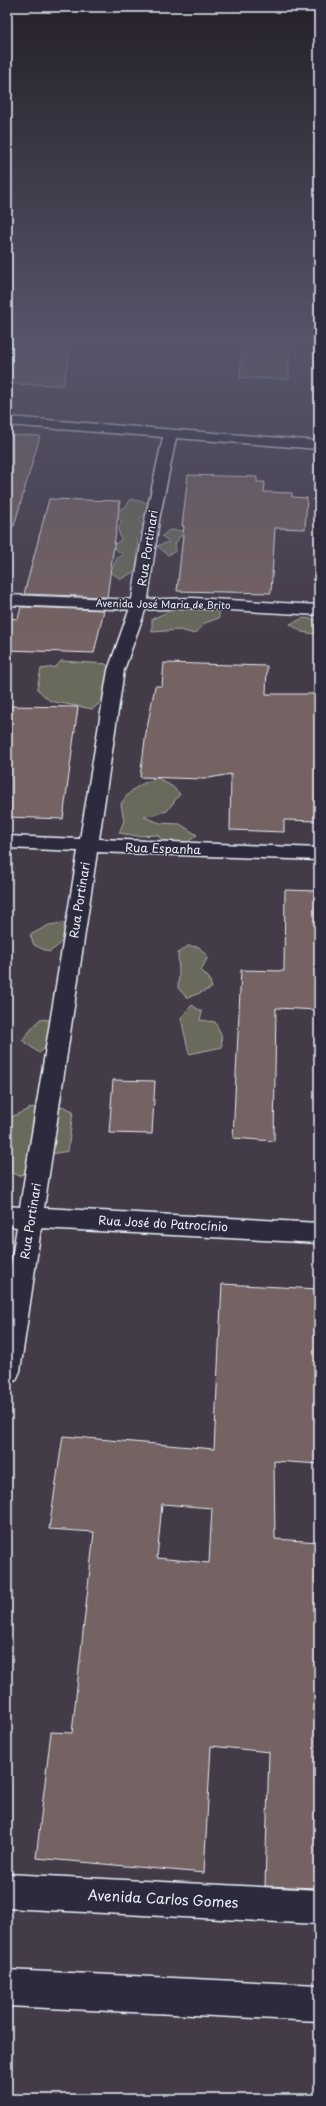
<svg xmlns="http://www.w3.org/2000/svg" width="326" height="2106" font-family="'Playpen Sans',sans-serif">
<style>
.green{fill:#696a5c;stroke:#a8aeaa}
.building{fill:#756262;stroke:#e8f1f8;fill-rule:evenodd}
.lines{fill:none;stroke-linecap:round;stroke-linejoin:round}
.street-casing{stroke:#e8f1f8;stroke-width:3}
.secondary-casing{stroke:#e8f1f8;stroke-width:3}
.street{fill:#2f2a3d;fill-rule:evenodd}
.secondary{fill:#2f2a3d;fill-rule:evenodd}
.labels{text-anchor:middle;stroke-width:3;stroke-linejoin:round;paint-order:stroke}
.far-street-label{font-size:10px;fill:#e8f1f8;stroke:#2f2a3d}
.street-label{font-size:12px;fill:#e8f1f8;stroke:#2f2a3d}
.near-street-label{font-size:14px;fill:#e8f1f8;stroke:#2f2a3d}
</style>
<rect width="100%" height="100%" fill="#443b48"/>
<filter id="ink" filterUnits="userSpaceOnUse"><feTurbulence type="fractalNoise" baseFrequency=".025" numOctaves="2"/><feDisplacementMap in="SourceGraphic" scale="8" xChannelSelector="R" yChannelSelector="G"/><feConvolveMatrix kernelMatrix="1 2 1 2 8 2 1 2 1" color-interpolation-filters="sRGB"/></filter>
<g filter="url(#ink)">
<g class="green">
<path d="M 130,499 L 153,504 L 140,520 L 145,529 L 138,536 L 137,553 L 144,559 L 141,568 L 121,579 L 110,572 L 118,557 L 123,555 L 112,546 L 121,540 L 118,528 L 122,522 L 116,516 L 118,510 L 126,507 Z"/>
<path d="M 169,530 L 187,531 L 190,535 L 180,536 L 175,544 L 176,551 L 168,555 L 157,546 L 169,542 L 162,536 Z"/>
<path d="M 191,605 L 219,611 L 219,618 L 205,623 L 195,634 L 180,630 L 152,632 L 152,619 L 167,612 Z"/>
<path d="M 304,618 L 319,620 L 319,631 L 315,634 L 302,632 L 290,624 Z"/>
<path d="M 61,661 L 106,664 L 113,674 L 103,700 L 93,709 L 50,701 L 37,689 L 41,669 L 56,667 Z"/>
<path d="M 158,778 L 173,787 L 180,794 L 167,811 L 144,817 L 160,823 L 180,824 L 197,835 L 183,846 L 164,844 L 158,835 L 137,836 L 119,833 L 124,821 L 121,804 C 130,789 141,783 158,778 Z"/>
<path d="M 69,922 C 66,938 62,944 49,952 L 34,945 L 30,935 L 49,925 Z"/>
<path d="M 188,946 L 199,947 L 208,957 L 201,970 L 209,978 L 212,988 L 187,998 L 178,988 L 179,973 L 178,953 Z"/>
<path d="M 192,1005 L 202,1012 L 200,1020 L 215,1022 L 221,1034 L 222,1047 L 189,1054 L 181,1018 Z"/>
<path d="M 40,1019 L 49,1020 L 51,1032 L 49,1045 L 39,1053 L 22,1040 Z"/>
<path d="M 62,1106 L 73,1111 L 68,1151 L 51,1154 L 20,1176 L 7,1171 L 7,1119 L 33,1107 L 48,1120 Z"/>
</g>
<g class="building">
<path d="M 7,341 L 72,341 L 63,385 L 7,384 Z"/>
<path d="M 242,341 L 289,341 L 289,379 L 240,378 Z"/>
<path d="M 7,435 L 40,436 L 14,526 L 7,525 Z"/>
<path d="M 188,475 L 257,477 L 257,482 L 265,482 L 264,492 L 292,493 L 292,497 L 307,498 L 305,529 L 275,528 L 271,593 L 177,591 L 184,526 L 182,526 Z"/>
<path d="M 49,499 L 120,501 L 107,597 L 24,594 Z"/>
<path d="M 21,607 L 104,610 L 94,653 L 7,650 L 7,618 L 18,619 Z"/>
<path d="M 164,663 L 267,666 L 266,694 L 319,694 L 319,821 L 284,820 L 284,832 L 230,830 L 231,774 L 204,779 L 140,777 L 146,733 L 155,686 L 162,686 Z"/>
<path d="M 7,706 L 78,707 L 63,819 L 7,817 Z"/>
<path d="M 285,890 L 319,891 L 319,1010 L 276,1008 L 274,1141 L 233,1138 L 241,970 L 284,971 Z"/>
<path d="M 113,1080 L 155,1081 L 152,1134 L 109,1133 Z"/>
<path d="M 222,1284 L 319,1289 L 319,1464 L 274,1461 L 275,1539 L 319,1542 L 319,1888 L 265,1886 L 269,1752 L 211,1746 L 204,1873 L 36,1858 L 51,1732 L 72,1733 L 94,1532 L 49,1529 L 63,1436 L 214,1449 ZM 162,1504 L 212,1508 L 209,1563 L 157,1558 Z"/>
</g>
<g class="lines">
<defs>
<path id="street" d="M 7,417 L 319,441 L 319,449 L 176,438 L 159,520 L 147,605 L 124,670 L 99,839 L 319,848 L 319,860 L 97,852 L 44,1208 L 319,1223 L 319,1243 L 41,1228 L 20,1371 L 16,1380 L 7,1383 L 7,1289 L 17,1227 L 7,1226 L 7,1206 L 20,1207 L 78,851 L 7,848 L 7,836 L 80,839 L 108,670 L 131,605 L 145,520 L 163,437 L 7,425 Z"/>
<g id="secondary">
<path d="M 7,595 L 139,600 L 192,598 L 319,605 L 319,615 L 192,608 L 139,610 L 7,605 Z"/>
<path d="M 7,1874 L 319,1890 L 319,1924 L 7,1908 Z"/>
<path d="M 7,1970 L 319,1985 L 319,2021 L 7,2006 Z"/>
</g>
</defs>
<use href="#street" class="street-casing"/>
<use href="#secondary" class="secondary-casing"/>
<use href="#street" class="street"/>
<use href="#secondary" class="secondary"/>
</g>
</g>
<linearGradient id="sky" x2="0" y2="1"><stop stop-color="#252028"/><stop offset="0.54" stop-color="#56556a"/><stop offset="1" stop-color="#56556a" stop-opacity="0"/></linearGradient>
<rect width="326" height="636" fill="url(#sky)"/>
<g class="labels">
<g class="far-street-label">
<text transform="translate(163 604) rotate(1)" y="4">Avenida José Maria de Brito</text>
</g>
<g class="street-label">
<text transform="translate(148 548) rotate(-81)" y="4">Rua Portinari</text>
<text transform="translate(163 849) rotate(2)" y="4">Rua Espanha</text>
<text transform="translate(80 900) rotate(-81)" y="4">Rua Portinari</text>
<text transform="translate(31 1221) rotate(-81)" y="4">Rua Portinari</text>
<text transform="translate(163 1224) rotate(3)" y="4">Rua José do Patrocínio</text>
</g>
<g class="near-street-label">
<text transform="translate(163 1899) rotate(3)" y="5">Avenida Carlos Gomes</text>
</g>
</g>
<rect width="326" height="2106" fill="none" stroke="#2f2a3d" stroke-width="24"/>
<rect x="12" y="12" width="302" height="2082" fill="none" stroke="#e8f1f8" stroke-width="1.5" filter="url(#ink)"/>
</svg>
